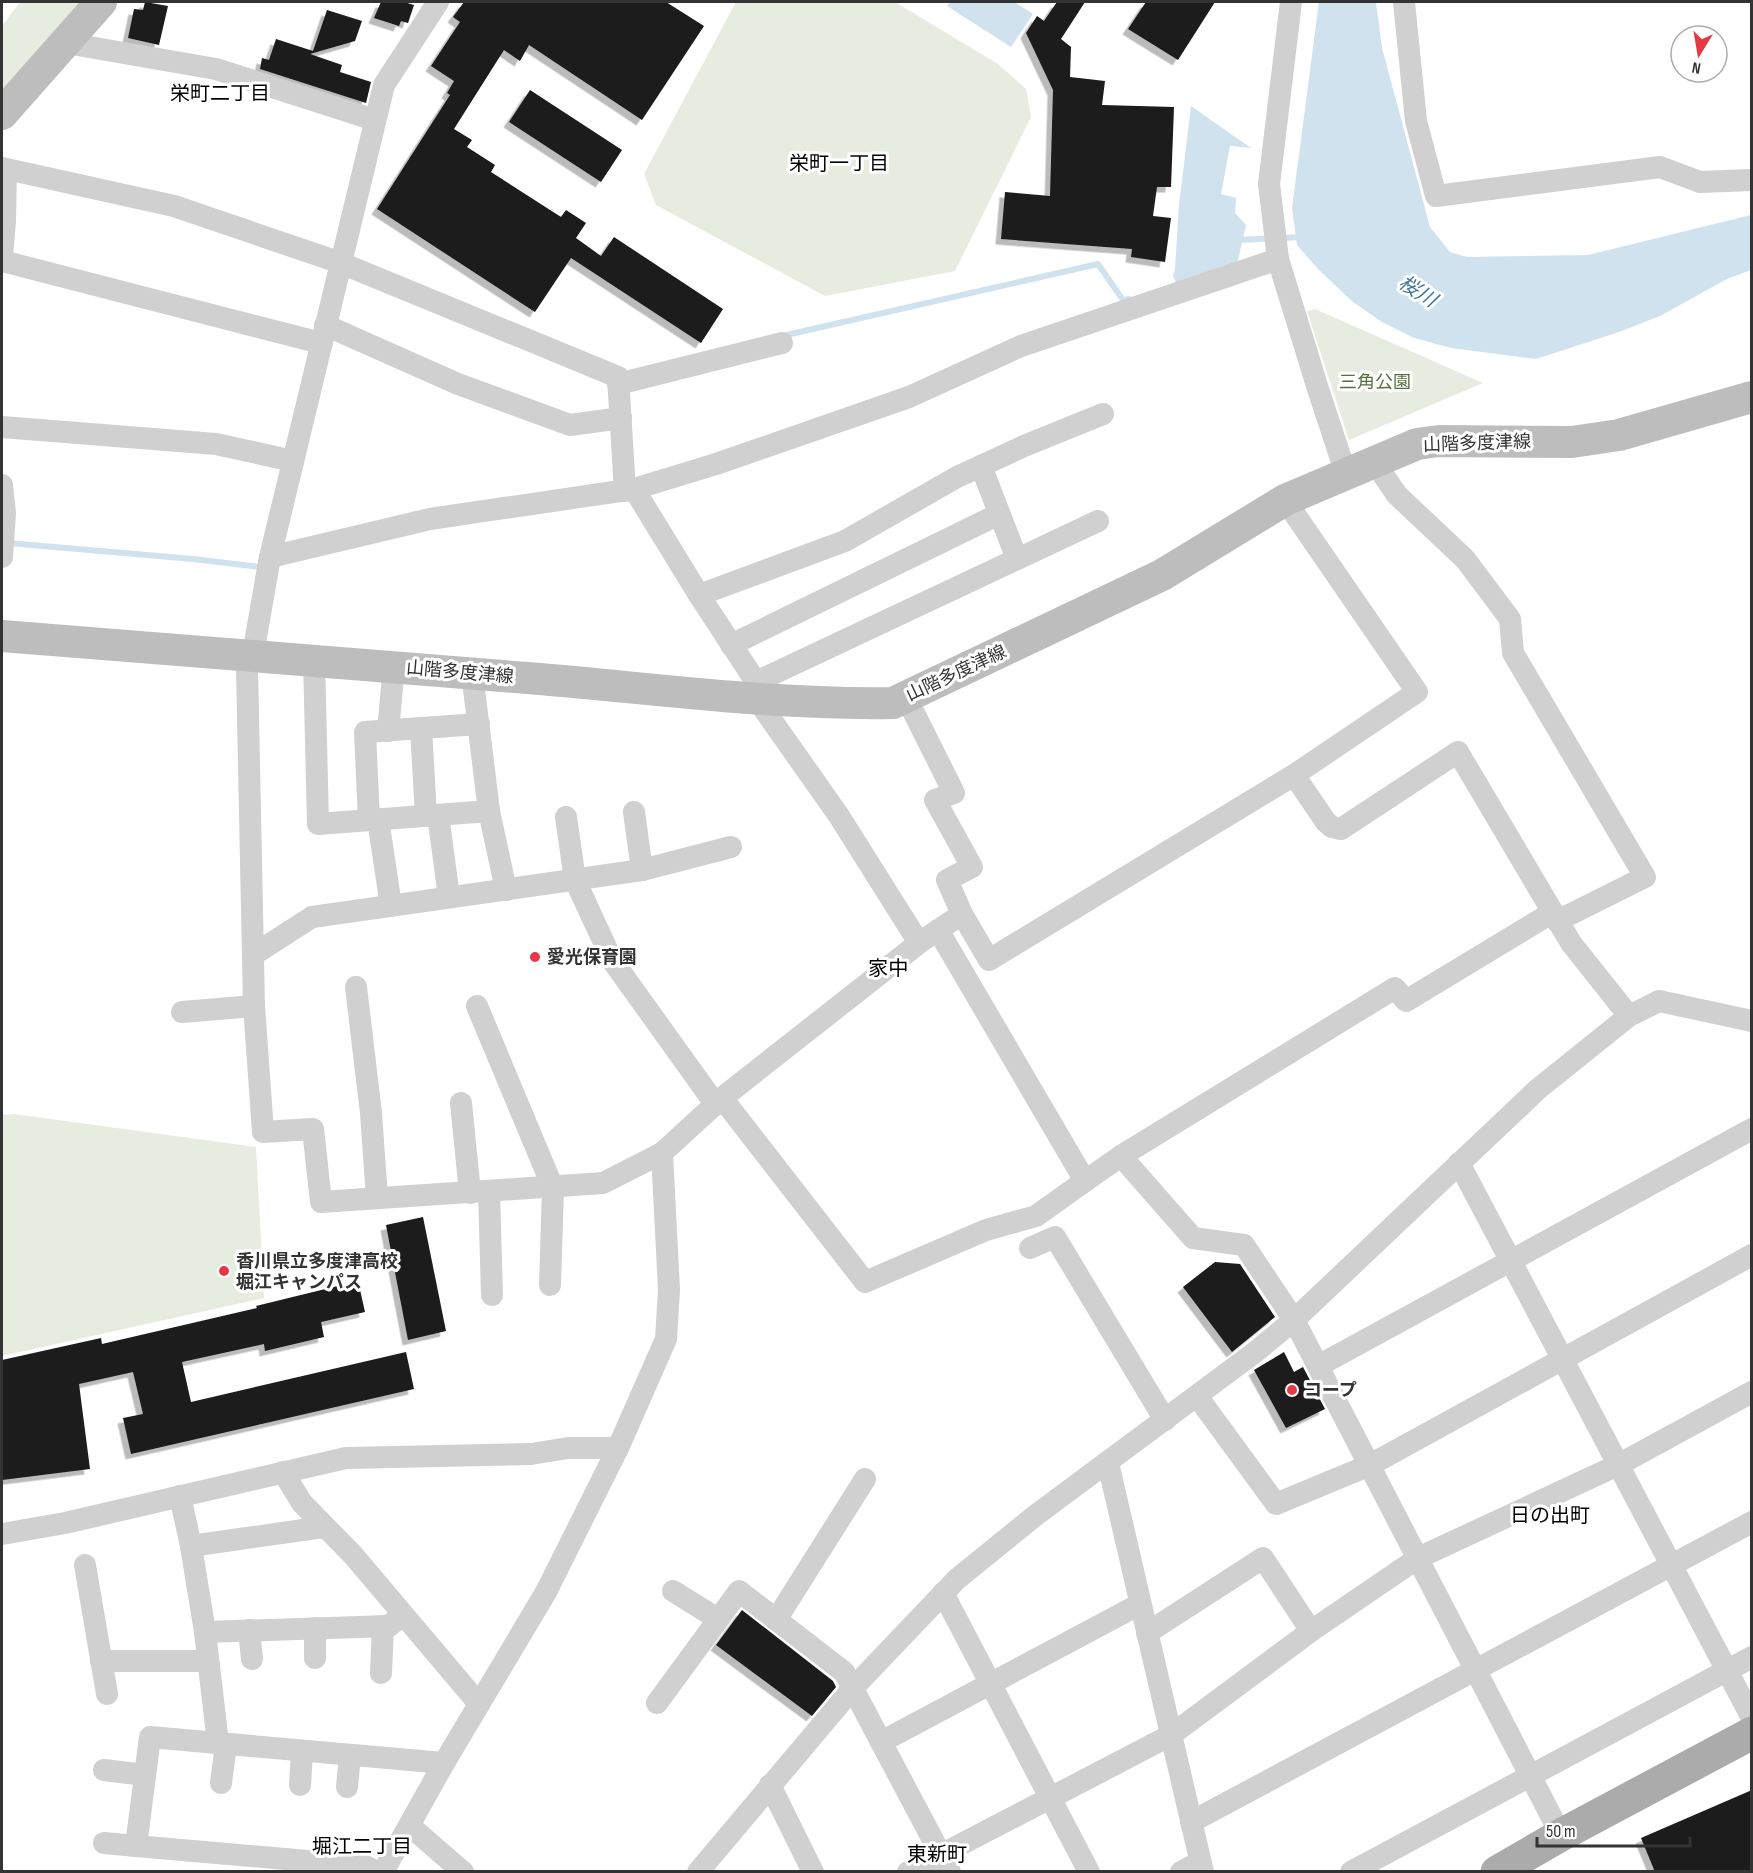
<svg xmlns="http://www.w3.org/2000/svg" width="1753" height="1873" font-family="'Sofia Sans Condensed','Noto Sans JP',sans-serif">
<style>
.green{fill:#e6ecdf}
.water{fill:#cfe2ee}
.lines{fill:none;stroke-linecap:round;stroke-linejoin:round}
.stream{stroke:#cfe2ee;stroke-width:6}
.building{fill:#1a1a1a;filter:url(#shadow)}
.street{stroke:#d0d0d0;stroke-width:22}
.secondary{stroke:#bdbdbd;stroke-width:32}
.primary{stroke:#ababab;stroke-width:33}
.poi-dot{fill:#e63946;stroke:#fff;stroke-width:2}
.labels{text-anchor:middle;stroke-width:6;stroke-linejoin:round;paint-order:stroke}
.park-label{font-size:18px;fill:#56703f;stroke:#fff}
.street-label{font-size:18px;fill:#333;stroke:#fff}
.poi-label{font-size:18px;font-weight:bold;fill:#333;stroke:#fff;text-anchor:start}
.neighbourhood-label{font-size:20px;fill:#000;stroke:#fff}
.water-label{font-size:20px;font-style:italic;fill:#3f7597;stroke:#fff}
</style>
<defs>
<filter id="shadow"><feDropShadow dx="-5.5" dy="5.5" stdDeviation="0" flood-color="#0004"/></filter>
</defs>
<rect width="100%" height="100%" fill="#fff"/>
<g class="green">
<path d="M 20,2 L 83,2 L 2,94 L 2,26 Z"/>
<path d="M 736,2 L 895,2 L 998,64 L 1026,89 L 1031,117 L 955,271 L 825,296 L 656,205 L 644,174 Z"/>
<path d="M 1315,309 L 1483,383 L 1349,440 L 1307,311 Z"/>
<path d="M 14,1114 L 256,1147 L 264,1298 L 2,1356 L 2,1115 Z"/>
</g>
<g class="water">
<path d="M 950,2 L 1014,2 L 1033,14 L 1011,47 L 947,6 Z"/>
<path d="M 1319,2 L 1376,2 L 1382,48 L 1430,227 L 1450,252 L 1467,257 L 1588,255 L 1751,215 L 1751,270 L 1727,279 L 1660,316 L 1619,332 L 1536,359 L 1451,348 L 1414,338 L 1382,322 L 1353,302 L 1318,269 L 1297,245 L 1292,208 Z"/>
<path d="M 1191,106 L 1251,148 L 1230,146 L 1221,194 L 1236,198 L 1235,213 L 1246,225 L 1238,260 L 1230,270 L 1178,287 L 1173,276 L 1175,269 L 1179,205 Z"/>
</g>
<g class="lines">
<g class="stream">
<path d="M 1237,240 L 1302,237"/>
<path d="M 782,336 L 1098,264 L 1123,300 L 1129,299"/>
<path d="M 8,543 L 193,559 L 261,567"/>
</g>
</g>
<g class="building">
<path d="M 145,2 L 168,6 L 159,45 L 128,38 L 134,9 L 143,10 Z"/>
<path d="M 381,2 L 404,2 L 414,5 L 408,23 L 401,21 L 399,26 L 374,18 Z"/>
<path d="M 464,2 L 666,2 L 704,26 L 642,120 L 529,45 L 520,61 L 504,50 L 454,129 L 472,140 L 467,147 L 495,165 L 491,172 L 561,217 L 566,210 L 586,223 L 576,238 L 601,256 L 614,237 L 723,309 L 701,343 L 571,258 L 535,312 L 377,209 L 450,95 L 447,93 L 454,81 L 431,66 L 460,22 L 453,17 Z"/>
<path d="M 1057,2 L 1085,2 L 1061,39 L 1071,47 L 1070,77 L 1105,81 L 1102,105 L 1174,107 L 1171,187 L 1157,187 L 1153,216 L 1171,218 L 1165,262 L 1131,257 L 1132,249 L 1001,239 L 1005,192 L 1050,196 L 1053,90 L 1026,33 L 1037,16 L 1044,21 Z"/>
<path d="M 1146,2 L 1215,2 L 1178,60 L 1128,29 Z"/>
<path d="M 327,10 L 362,21 L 355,41 L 310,54 L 342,65 L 340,72 L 371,82 L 366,103 L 260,69 L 262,58 L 269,60 L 276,39 L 313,51 Z"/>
<path d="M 530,90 L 622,150 L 601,182 L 509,122 Z"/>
<path d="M 423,1217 L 446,1331 L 408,1340 L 386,1225 Z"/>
<path d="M 1215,1262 L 1240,1264 L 1275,1317 L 1232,1352 L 1183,1287 Z"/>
<path d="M 358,1281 L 365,1312 L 321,1322 L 324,1337 L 265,1351 L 264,1344 L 182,1362 L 191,1402 L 406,1352 L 414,1389 L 131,1454 L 123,1418 L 143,1414 L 133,1372 L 79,1384 L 90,1469 L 2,1480 L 2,1360 L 101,1338 L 102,1344 L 257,1308 L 256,1306 Z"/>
<path d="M 1284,1352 L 1294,1372 L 1303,1367 L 1325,1409 L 1286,1428 L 1254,1370 Z"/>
<path d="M 742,1610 L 833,1681 L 836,1687 L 812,1716 L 716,1645 Z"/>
<path d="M 1752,1790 L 1752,1872 L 1655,1872 L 1641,1838 Z"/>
</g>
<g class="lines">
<g class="street">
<path d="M 438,2 L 384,85 L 270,557 L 253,654 L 247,668 L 254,1006 L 263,1132 L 313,1129 L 321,1202 L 603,1183 L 662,1153 L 722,1098 L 919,943 L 962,914 L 989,960 L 1294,775 L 1417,692 L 1285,500"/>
<path d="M 1291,2 L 1269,184 L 1278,259 L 1318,389 L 1346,474"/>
<path d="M 1404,2 L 1416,121 L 1436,196 L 1660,167 L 1700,182 L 1752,180"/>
<path d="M 66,43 L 216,69 L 375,120"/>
<path d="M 2,168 L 174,206 L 341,263 L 618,377 L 625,491"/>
<path d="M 2,257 L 5,221 L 6,170"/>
<path d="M 2,261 L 321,343"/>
<path d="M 325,325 L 458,384 L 570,425 L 621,418"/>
<path d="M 618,384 L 782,343"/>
<path d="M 2,427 L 216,444 L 293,461"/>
<path d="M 1375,463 L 1397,495 L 1465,559 L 1510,619 L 1513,653 L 1645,877 L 1557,921"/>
<path d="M 981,466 L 1017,559"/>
<path d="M 2,485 L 5,513 L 2,557"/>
<path d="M 634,489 L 716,464 L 909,397 L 1021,346 L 1278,259"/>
<path d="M 270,557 L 430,519 L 634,489 L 699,595 L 756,682 L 756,698 L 839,816 L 919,943"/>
<path d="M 699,595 L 845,541 L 957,477 L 1024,446 L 1103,414"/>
<path d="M 731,645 L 999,514"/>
<path d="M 314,659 L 318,824 L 489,811"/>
<path d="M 472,673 L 489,811 L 506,890"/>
<path d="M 756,682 L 1098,521"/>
<path d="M 906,697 L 954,793 L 935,800 L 972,867 L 947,880 L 962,914"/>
<path d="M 421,728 L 426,816"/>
<path d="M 388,731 L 394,666"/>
<path d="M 634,812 L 642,870"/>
<path d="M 438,815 L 449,897"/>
<path d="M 566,817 L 575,880 L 612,960 L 716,1105"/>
<path d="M 378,819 L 391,906"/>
<path d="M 369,820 L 365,732 L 479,724"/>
<path d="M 938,930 L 1085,1181 L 1121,1156 L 1193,1238 L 1244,1245 L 1294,1320 L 1561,1835"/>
<path d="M 253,955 L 312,917 L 642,870 L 731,847"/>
<path d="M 356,987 L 371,1113 L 377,1198"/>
<path d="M 477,1006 L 553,1188 L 550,1285"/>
<path d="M 182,1012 L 254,1006"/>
<path d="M 1629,1016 L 1659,1001 L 1752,1021"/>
<path d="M 722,1098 L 865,1282 L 986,1230 L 1036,1216 L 1085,1181"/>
<path d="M 461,1103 L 470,1193"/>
<path d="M 1121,1156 L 1395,988 L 1406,1001 L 1553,912"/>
<path d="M 1459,1163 L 1752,1718"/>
<path d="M 489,1192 L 492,1295"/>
<path d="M 1030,1248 L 1055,1237 L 1165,1420"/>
<path d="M 1318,1366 L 1752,1129"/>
<path d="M 1197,1396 L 1276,1504 L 1370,1465 L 1752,1255"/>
<path d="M 1108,1463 L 1203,1872"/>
<path d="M 283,1472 L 302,1503 L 353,1555 L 479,1704"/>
<path d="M 180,1496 L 191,1546"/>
<path d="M 2,1534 L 65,1523 L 346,1458 L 531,1454 L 568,1448 L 618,1448"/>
<path d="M 85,1565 L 107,1694"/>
<path d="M 673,1591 L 718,1619"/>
<path d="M 943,1593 L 1089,1872"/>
<path d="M 776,1620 L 865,1479"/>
<path d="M 249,1630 L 252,1659"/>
<path d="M 205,1632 L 389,1626 L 402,1615"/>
<path d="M 1147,1633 L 1263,1558 L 1311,1631 L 1418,1558 L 1618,1465 L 1752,1392"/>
<path d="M 315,1658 L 315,1628"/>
<path d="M 101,1661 L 207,1661"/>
<path d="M 381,1673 L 383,1626"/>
<path d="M 657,1703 L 739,1591 L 844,1672 L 950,1872"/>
<path d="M 881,1742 L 1140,1604"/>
<path d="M 218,1743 L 205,1632 L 191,1546 L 324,1527"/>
<path d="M 104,1770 L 145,1775"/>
<path d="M 221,1783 L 226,1744"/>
<path d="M 300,1785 L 302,1751"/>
<path d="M 770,1785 L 813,1872"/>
<path d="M 347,1787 L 350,1755"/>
<path d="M 1191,1822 L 1752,1522"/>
<path d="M 410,1826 L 463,1872"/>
<path d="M 104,1843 L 136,1846"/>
<path d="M 376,1872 L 365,1866 L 136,1846 L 150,1737 L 444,1763"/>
<path d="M 383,1872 L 444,1763 L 546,1592 L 618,1448 L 666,1339 L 669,1290 L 662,1153"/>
<path d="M 698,1872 L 853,1688 L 957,1579 L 1036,1515 L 1254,1353 L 1294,1320 L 1538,1089 L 1629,1016 L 1571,943 L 1458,752 L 1341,829 L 1332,827 L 1326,822 L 1294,775"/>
<path d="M 908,1872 L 1171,1735 L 1311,1631"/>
<path d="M 1181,1872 L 1200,1862"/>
<path d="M 1351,1872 L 1752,1657"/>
</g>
<g class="secondary">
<path d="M 2,114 L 101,2"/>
<path d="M 2,636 C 181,649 360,663 540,679 C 657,689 775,705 893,703 L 1162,575 L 1285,500 L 1417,444 L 1439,441 L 1572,442 L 1619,435 L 1752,397"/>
</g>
<path class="primary" d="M 1497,1872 L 1561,1835 L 1752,1733"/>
</g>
<g class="poi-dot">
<circle cx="535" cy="957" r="6"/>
<circle cx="224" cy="1271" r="6"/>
<circle cx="1292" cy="1390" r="6"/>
</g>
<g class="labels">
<g class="park-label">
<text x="1375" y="388">三角公園</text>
</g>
<g class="street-label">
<text transform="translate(1477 443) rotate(-2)" y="6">山階多度津線</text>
<text transform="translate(460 672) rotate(5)" y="6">山階多度津線</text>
<text transform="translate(956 673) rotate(-25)" y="6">山階多度津線</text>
</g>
<g class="poi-label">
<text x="547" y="963">愛光保育園</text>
<text x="236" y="1267">香川県立多度津高校<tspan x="236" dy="21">堀江キャンパス</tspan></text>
<text x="1304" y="1396">コープ</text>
</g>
<g class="neighbourhood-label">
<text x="220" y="100">栄町二丁目</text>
<text x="839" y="170">栄町一丁目</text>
<text x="888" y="975">家中</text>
<text x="1550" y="1522">日の出町</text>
<text x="362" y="1853">堀江二丁目</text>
<text x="937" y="1861">東新町</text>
</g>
<g class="water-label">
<text transform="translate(1418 291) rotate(32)" y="7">桜川</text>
</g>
</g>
<rect width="1753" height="1873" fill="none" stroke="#333333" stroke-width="6"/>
<g transform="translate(1699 54) rotate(191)"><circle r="28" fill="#ffffff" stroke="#adadad" stroke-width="1.5"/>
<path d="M0-4.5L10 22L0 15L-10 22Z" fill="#e63946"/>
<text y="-9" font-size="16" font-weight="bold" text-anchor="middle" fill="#333333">N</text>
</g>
<path d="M1537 1837v9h153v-9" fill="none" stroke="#333333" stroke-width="3"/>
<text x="1546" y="1837" font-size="18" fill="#333333" stroke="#ffffff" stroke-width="4.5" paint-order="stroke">50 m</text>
</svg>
